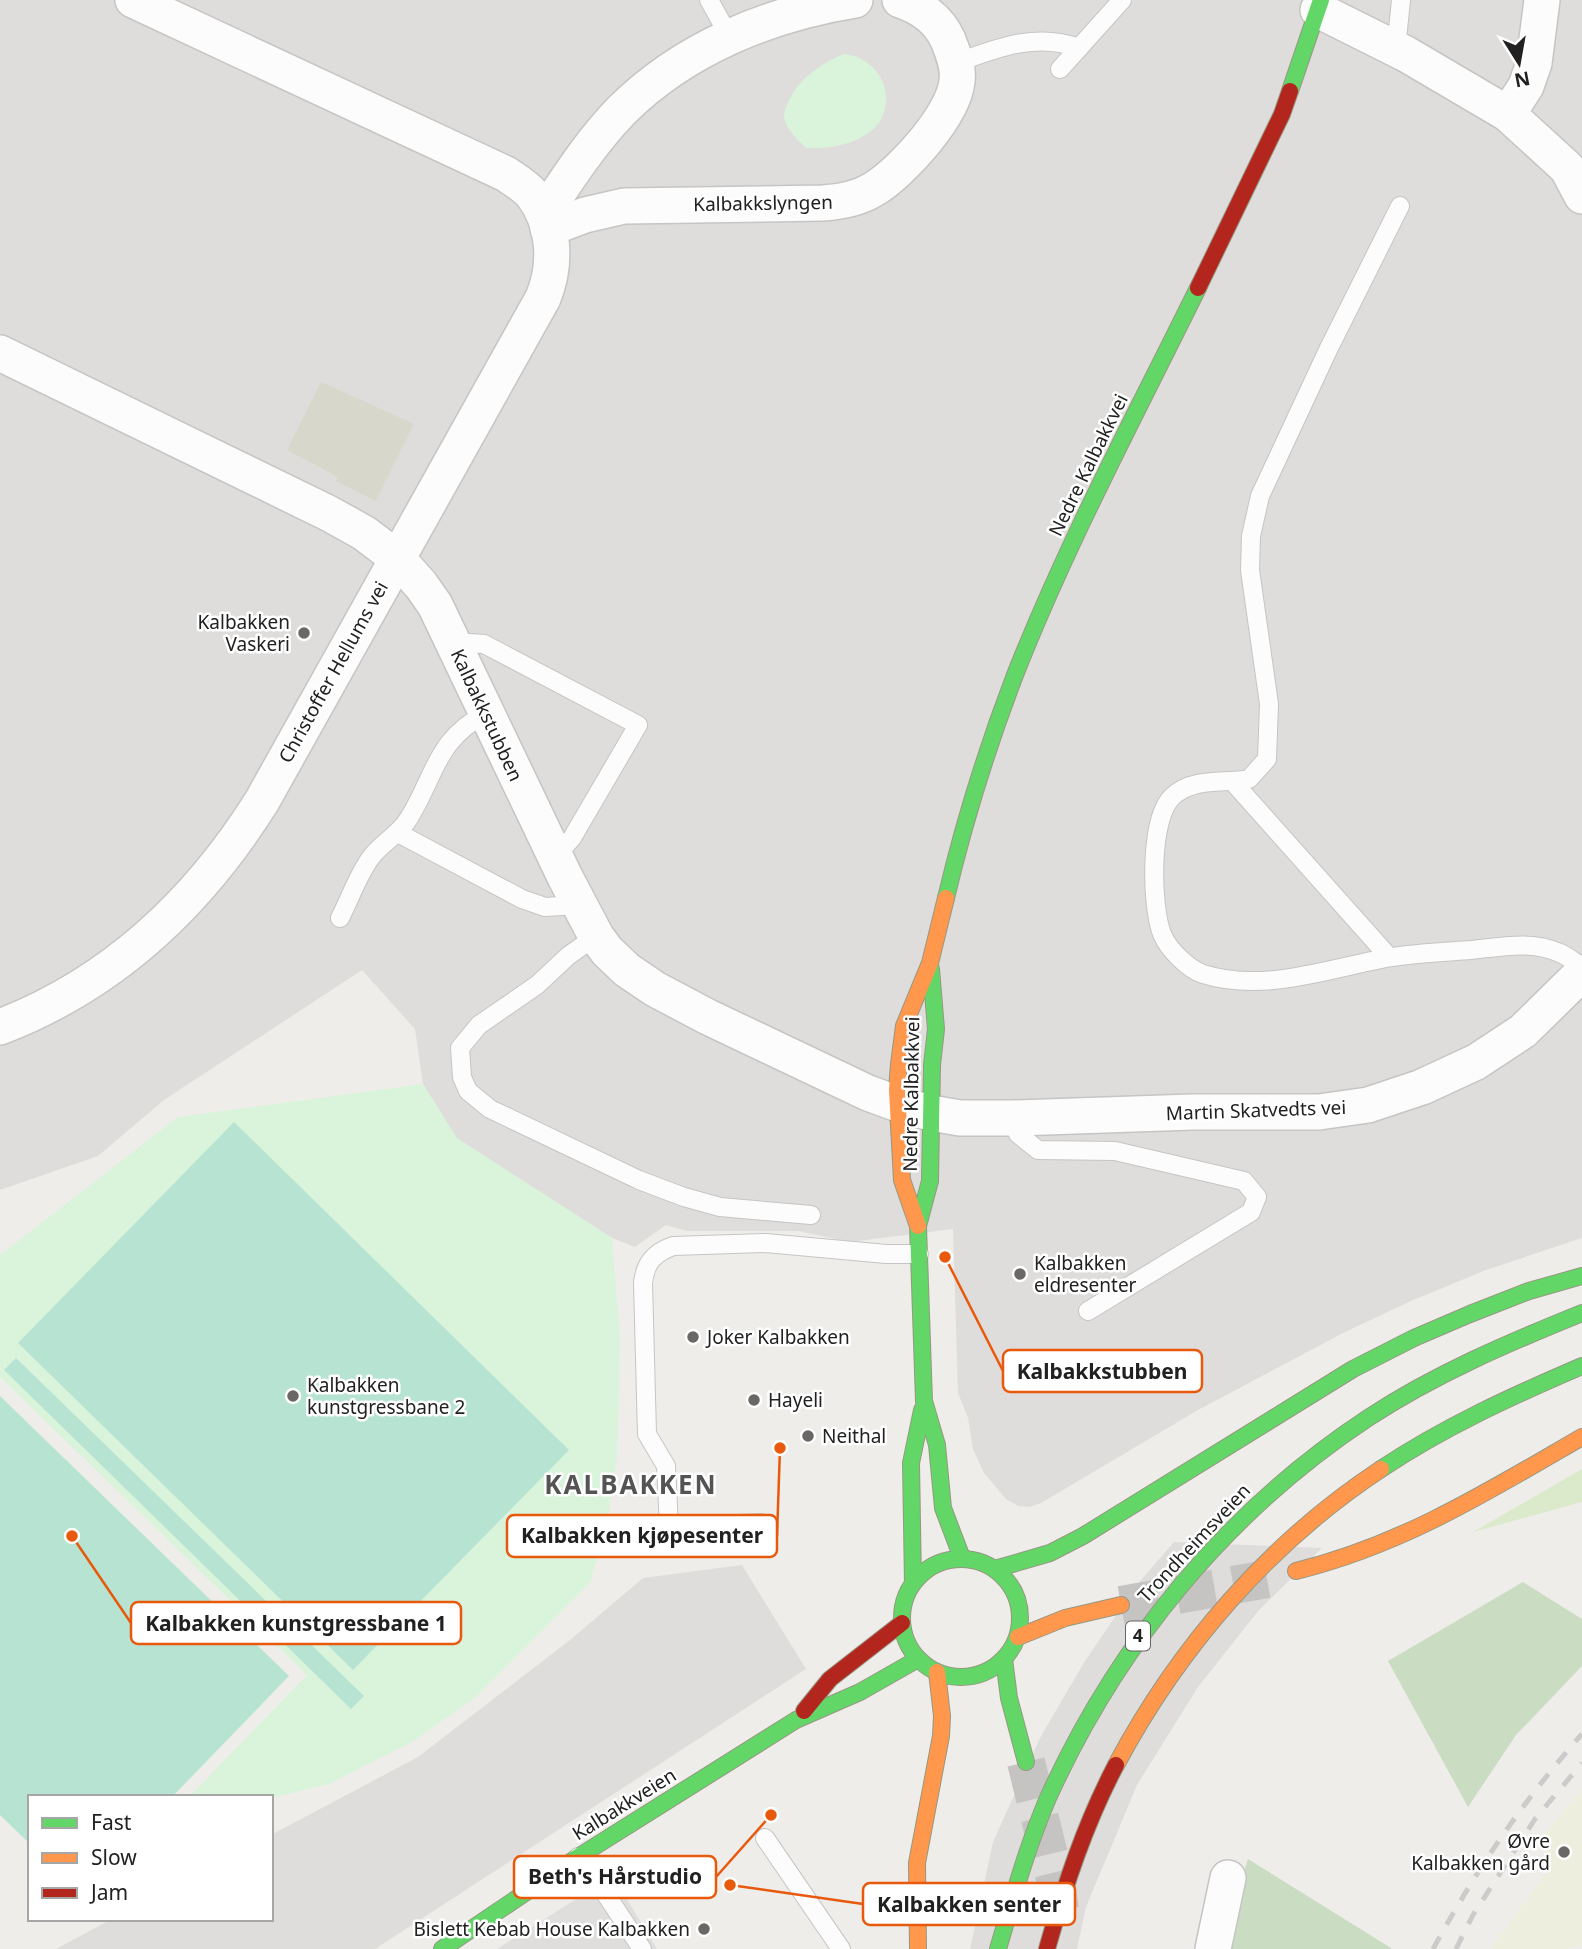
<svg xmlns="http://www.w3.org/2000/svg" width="1582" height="1949" font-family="'Noto Sans',sans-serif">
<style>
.residential{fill:#dedddb}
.construction{fill:#d8d7cc}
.farmland{fill:#edeede}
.grass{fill:#dbeacb}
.forest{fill:#cadcc1}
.park{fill:#daf3db}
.pitch{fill:#b7e4d2}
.parking{fill:#dfdedd}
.pier{fill:#dedddc}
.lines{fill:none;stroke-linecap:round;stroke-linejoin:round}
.highway-tunnel{stroke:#c6c4c2;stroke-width:38;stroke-dasharray:38 19;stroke-linecap:butt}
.lane-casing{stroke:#c6c5c4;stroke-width:20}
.street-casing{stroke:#c6c5c4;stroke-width:38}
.fast-casing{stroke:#969882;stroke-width:18}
.slow-casing{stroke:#969882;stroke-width:18}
.jam-casing{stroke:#969882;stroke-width:18}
.lane{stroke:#fdfcfc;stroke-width:18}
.street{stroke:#fdfcfc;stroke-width:35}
.fast{stroke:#63d668;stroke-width:16}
.slow{stroke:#ff974d;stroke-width:16}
.jam{stroke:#b3261e;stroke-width:16}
.rail{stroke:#cbcbcb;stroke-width:5;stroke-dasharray:14 14;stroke-linecap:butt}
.poi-dot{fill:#696867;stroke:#fff;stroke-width:2.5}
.labels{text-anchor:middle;stroke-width:5;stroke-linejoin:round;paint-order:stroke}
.shield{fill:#fff;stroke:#646464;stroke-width:2}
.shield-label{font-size:18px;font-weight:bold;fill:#212121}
.street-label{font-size:19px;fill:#212121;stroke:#fff}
.poi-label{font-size:19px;fill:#212121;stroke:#fff;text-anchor:start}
.district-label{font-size:26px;font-weight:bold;letter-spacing:2px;fill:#545454;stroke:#fff}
.leader{fill:none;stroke:#e8590c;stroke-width:2.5}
.callout-dot{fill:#e8590c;stroke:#fff;stroke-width:2.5}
.callout{fill:#fff;stroke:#e8590c;stroke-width:2.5}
.callout-label{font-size:21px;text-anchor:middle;font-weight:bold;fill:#212121}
</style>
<rect width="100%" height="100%" fill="#efedea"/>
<g class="residential">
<path d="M 0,0 L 1582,0 L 1582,1238 L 1486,1270 L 1411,1301 L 1343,1333 L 1198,1410 L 1041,1503 L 1029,1507 L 1018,1506 L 1006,1499 L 984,1473 L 973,1449 L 968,1418 L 958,1393 L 953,1229 L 850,1242 L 798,1231 L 687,1231 L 666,1225 L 635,1247 L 612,1238 L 456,1138 L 423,1084 L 415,1029 L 362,970 L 164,1100 L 98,1156 L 0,1190 Z"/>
<path d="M 742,1565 L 806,1669 L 375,1949 L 56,1949 L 112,1919 L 271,1919 L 271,1835 L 418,1757 L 570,1640 L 643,1578 Z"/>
</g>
<path class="construction" d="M 321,382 L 414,424 L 376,501 L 336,481 L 338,477 L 287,450 Z"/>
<path class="farmland" d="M 1582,1789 L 1582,1945 L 1566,1949 L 1490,1949 L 1547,1872 L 1545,1833 Z"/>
<path class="grass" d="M 1582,1469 L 1582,1502 L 1473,1532 Z"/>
<g class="forest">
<path d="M 1523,1582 L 1582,1619 L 1582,1666 L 1516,1735 L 1468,1807 L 1388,1661 Z"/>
<path d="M 1248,1859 L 1391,1948 L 1391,1949 L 1229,1949 L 1237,1893 Z"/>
</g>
<g class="park">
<path d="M 844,54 C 885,58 901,108 870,132 C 853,145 827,149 806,148 C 798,140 785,128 784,116 C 784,111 787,105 789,100 C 801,77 820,64 844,54 Z"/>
<path d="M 423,1084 L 457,1138 L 612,1238 L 620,1338 L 617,1458 L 607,1524 L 590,1583 L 476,1697 L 412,1742 L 329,1784 L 271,1798 L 189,1797 L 307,1675 L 0,1377 L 0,1255 L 178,1117 Z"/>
</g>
<g class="pitch">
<path d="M 234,1122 L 569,1450 L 353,1670 L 18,1343 Z"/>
<path d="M 16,1358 L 364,1696 L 351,1709 L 4,1370 Z"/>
<path d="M 0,1396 L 289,1676 L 172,1797 L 30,1797 L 30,1844 L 0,1815 Z"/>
</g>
<path class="parking" d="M 613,1876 L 657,1949 L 497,1949 Z"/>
<path class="pier" d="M 1174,1542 L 1322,1548 L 1259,1610 L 1198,1687 L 1137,1785 L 1086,1907 L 1077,1949 L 970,1949 L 993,1842 L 1041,1736 L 1085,1661 L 1136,1586 Z"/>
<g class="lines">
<g class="highway-tunnel">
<path d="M 1121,1605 L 1267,1579"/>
<path d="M 1026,1762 L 1055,1879 L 1061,1916"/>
</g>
<defs>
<g id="lane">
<path d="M 709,0 L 729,36"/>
<path d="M 1396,49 L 1401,0"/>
<path d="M 956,63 C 997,48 1036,32 1079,48"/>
<path d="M 1060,69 L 1122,0"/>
<path d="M 1400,206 L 1328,350 L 1260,496 L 1251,536 L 1250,570 L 1269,704 L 1267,759 L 1249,779 C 1224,784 1194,777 1173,796 C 1149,817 1151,906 1162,934 C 1168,949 1188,969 1203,974 C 1263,993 1328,969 1386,958 C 1414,953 1443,952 1471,950 C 1500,947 1532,940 1560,953 C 1568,956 1575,963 1582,967"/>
<path d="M 455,646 L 469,643 L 484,644 L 638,725 L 572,838 L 555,857"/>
<path d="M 1233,782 L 1389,957"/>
<path d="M 398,833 L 522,899 L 545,907 L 579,905"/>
<path d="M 340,918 C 350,899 358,874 372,856 C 383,842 400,834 409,818 C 436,774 436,739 487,713"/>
<path d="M 596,936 L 568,956 L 537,985 L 479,1025 L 460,1048 L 462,1077 L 468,1091 L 490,1109 L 639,1180 L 684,1197 L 720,1207 L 811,1215"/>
<path d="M 1013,1118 L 1018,1134 L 1038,1150 L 1115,1151 L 1244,1181 L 1257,1197 L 1251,1212 L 1088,1311"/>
<path d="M 761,1523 L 669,1527 L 666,1466 L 647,1434 L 643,1283 C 645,1263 654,1253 673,1246 L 766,1243 L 886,1254 L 919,1254"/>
<path d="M 765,1838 L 841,1949"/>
<path d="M 578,1857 L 603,1890 L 642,1949"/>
</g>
<g id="street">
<path d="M 1318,10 L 1406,54 L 1508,114 L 1567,168 L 1582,196"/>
<path d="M 1508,114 L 1526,86 L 1534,63 L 1542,0"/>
<path d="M 544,214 C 568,178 591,142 621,111 C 684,48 769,14 855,0"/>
<path d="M 548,229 L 585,215 L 624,206 L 823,203 C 841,202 858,199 874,189 C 902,172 954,115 957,81 C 959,67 953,53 948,40 C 939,20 921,7 900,0"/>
<path d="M 0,353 L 328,513 L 364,533 L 397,558 L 421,585 L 435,605 L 565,877 L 596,936 L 607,951 L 627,970 L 655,989 L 708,1017 L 868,1093 L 898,1104 L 931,1113 L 960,1118 L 1013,1118 L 1193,1112 L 1319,1112 L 1368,1105 L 1422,1087 L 1476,1062 L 1523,1031 L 1582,973"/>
<path d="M 0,1027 C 114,983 198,903 262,801 L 543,298 C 557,264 555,224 532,194 C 525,186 515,180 506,174 L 133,0"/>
<path d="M 1213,1949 L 1228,1878"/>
</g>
<g id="fast">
<path d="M 1290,91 L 1321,0"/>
<path d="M 946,898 C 964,822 987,748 1015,675 C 1067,543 1135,416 1198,288"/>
<path d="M 931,969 L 936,1029 L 932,1065 L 930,1181 L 918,1226 L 924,1401 L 937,1445 L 943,1508 L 962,1558"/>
<path d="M 1381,1469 C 1444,1427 1512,1396 1582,1366"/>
<circle cx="961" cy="1618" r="59"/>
<path d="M 995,1569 L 1050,1553 L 1083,1536 L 1353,1369 L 1414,1338 L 1470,1314 L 1529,1291 L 1582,1276"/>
<path d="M 913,1583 L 911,1463 L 922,1410"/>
<path d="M 1004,1659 L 1009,1698 L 1026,1762"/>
<path d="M 442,1949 L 578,1857 L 796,1720 L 860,1692 L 918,1659"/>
<path d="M 998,1949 C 1013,1898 1027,1847 1048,1798 C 1117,1645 1227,1511 1368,1418 C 1435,1374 1508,1343 1582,1313"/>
</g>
<g id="slow">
<path d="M 918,1226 L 902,1180 L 897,1090 L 899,1064 L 904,1026 L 930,963 L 946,898"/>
<path d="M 1296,1571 C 1402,1545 1489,1491 1582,1437"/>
<path d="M 1018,1637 L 1065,1618 L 1121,1605"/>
<path d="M 1116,1765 C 1179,1647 1269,1543 1381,1469"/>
<path d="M 918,1949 L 917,1863 L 941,1736 L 942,1716 L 937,1672"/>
</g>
<g id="jam">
<path d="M 1198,288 L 1282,114 L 1290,91"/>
<path d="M 804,1711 L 830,1679 L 902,1623"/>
<path d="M 1047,1949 C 1065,1885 1085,1824 1116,1765"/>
</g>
</defs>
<use href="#lane" class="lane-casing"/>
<use href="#street" class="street-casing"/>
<use href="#fast" class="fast-casing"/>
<use href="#slow" class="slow-casing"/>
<use href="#jam" class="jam-casing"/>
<use href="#lane" class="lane"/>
<use href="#street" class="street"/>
<use href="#fast" class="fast"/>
<use href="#slow" class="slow"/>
<use href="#jam" class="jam"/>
<g class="rail">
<path d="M 1433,1949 C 1476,1870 1523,1801 1582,1734"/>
<path d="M 1456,1949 L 1473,1915 L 1535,1819 L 1582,1763"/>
</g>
</g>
<g class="poi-dot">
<circle cx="304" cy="633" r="7"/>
<circle cx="1020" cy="1274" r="7"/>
<circle cx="693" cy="1337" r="7"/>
<circle cx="293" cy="1396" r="7"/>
<circle cx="754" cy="1400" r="7"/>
<circle cx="808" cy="1436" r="7"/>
<circle cx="1564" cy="1852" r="7"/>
<circle cx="704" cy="1929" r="7"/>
</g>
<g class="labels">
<rect class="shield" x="1126" y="1621.5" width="24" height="29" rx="5"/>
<g class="shield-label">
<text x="1138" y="1642">4</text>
</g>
<g class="street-label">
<text transform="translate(763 203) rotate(-1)" y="7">Kalbakkslyngen</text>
<text transform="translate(1088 465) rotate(-64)" y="7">Nedre Kalbakkvei</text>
<text transform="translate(333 672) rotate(-61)" y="7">Christoffer Hellums vei</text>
<text transform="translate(487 715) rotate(65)" y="7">Kalbakkstubben</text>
<text transform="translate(911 1094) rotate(-89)" y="7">Nedre Kalbakkvei</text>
<text transform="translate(1256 1110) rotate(-2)" y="7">Martin Skatvedts vei</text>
<text transform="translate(1194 1543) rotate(-47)" y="7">Trondheimsveien</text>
<text transform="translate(624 1804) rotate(-32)" y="7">Kalbakkveien</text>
</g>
<g class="poi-label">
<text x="290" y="629" text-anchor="end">Kalbakken<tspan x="290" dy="22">Vaskeri</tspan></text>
<text x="1034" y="1270">Kalbakken<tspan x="1034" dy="22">eldresenter</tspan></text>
<text x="707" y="1344">Joker Kalbakken</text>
<text x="307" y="1392">Kalbakken<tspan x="307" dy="22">kunstgressbane 2</tspan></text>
<text x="768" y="1407">Hayeli</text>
<text x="822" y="1443">Neithal</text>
<text x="1550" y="1848" text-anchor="end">Øvre<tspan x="1550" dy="22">Kalbakken gård</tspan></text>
<text x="690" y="1936" text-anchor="end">Bislett Kebab House Kalbakken</text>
</g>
<g class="district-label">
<text x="631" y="1494">KALBAKKEN</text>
</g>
</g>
<path class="leader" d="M945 1257L1003 1371M780 1448L777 1536M72 1536L131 1623M771 1815L716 1877M730 1885L863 1904"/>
<g class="callout-dot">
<circle cx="945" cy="1257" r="7"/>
<circle cx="780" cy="1448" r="7"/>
<circle cx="72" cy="1536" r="7"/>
<circle cx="771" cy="1815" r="7"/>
<circle cx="730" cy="1885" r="7"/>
</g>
<g class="callout">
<rect x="1003" y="1350" width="199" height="42" rx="7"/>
<rect x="507" y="1515" width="270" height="42" rx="7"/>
<rect x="131" y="1602" width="330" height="42" rx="7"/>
<rect x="514" y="1856" width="202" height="42" rx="7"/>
<rect x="863" y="1883" width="212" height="42" rx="7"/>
</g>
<g class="callout-label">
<text x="1102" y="1379">Kalbakkstubben</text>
<text x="642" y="1543">Kalbakken kjøpesenter</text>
<text x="296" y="1631">Kalbakken kunstgressbane 1</text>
<text x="615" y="1884">Beth's Hårstudio</text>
<text x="969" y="1912">Kalbakken senter</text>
</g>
<rect x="28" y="1795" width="245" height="126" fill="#ffffff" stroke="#a6a6a6" stroke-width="2"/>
<rect x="42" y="1818" width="35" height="10" fill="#63d668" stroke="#a6a6a6" stroke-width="2"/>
<text x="91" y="1830" font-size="21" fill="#212121">Fast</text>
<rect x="42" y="1853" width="35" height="10" fill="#ff974d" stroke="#a6a6a6" stroke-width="2"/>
<text x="91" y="1865" font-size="21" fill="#212121">Slow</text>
<rect x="42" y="1888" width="35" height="10" fill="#b3261e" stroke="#a6a6a6" stroke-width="2"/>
<text x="91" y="1900" font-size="21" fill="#212121">Jam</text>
<g transform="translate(1519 63) rotate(169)" stroke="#ffffff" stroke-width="5" paint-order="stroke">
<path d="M0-5L12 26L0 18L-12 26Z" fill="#212121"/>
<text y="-10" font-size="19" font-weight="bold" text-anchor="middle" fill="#212121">N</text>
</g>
</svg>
